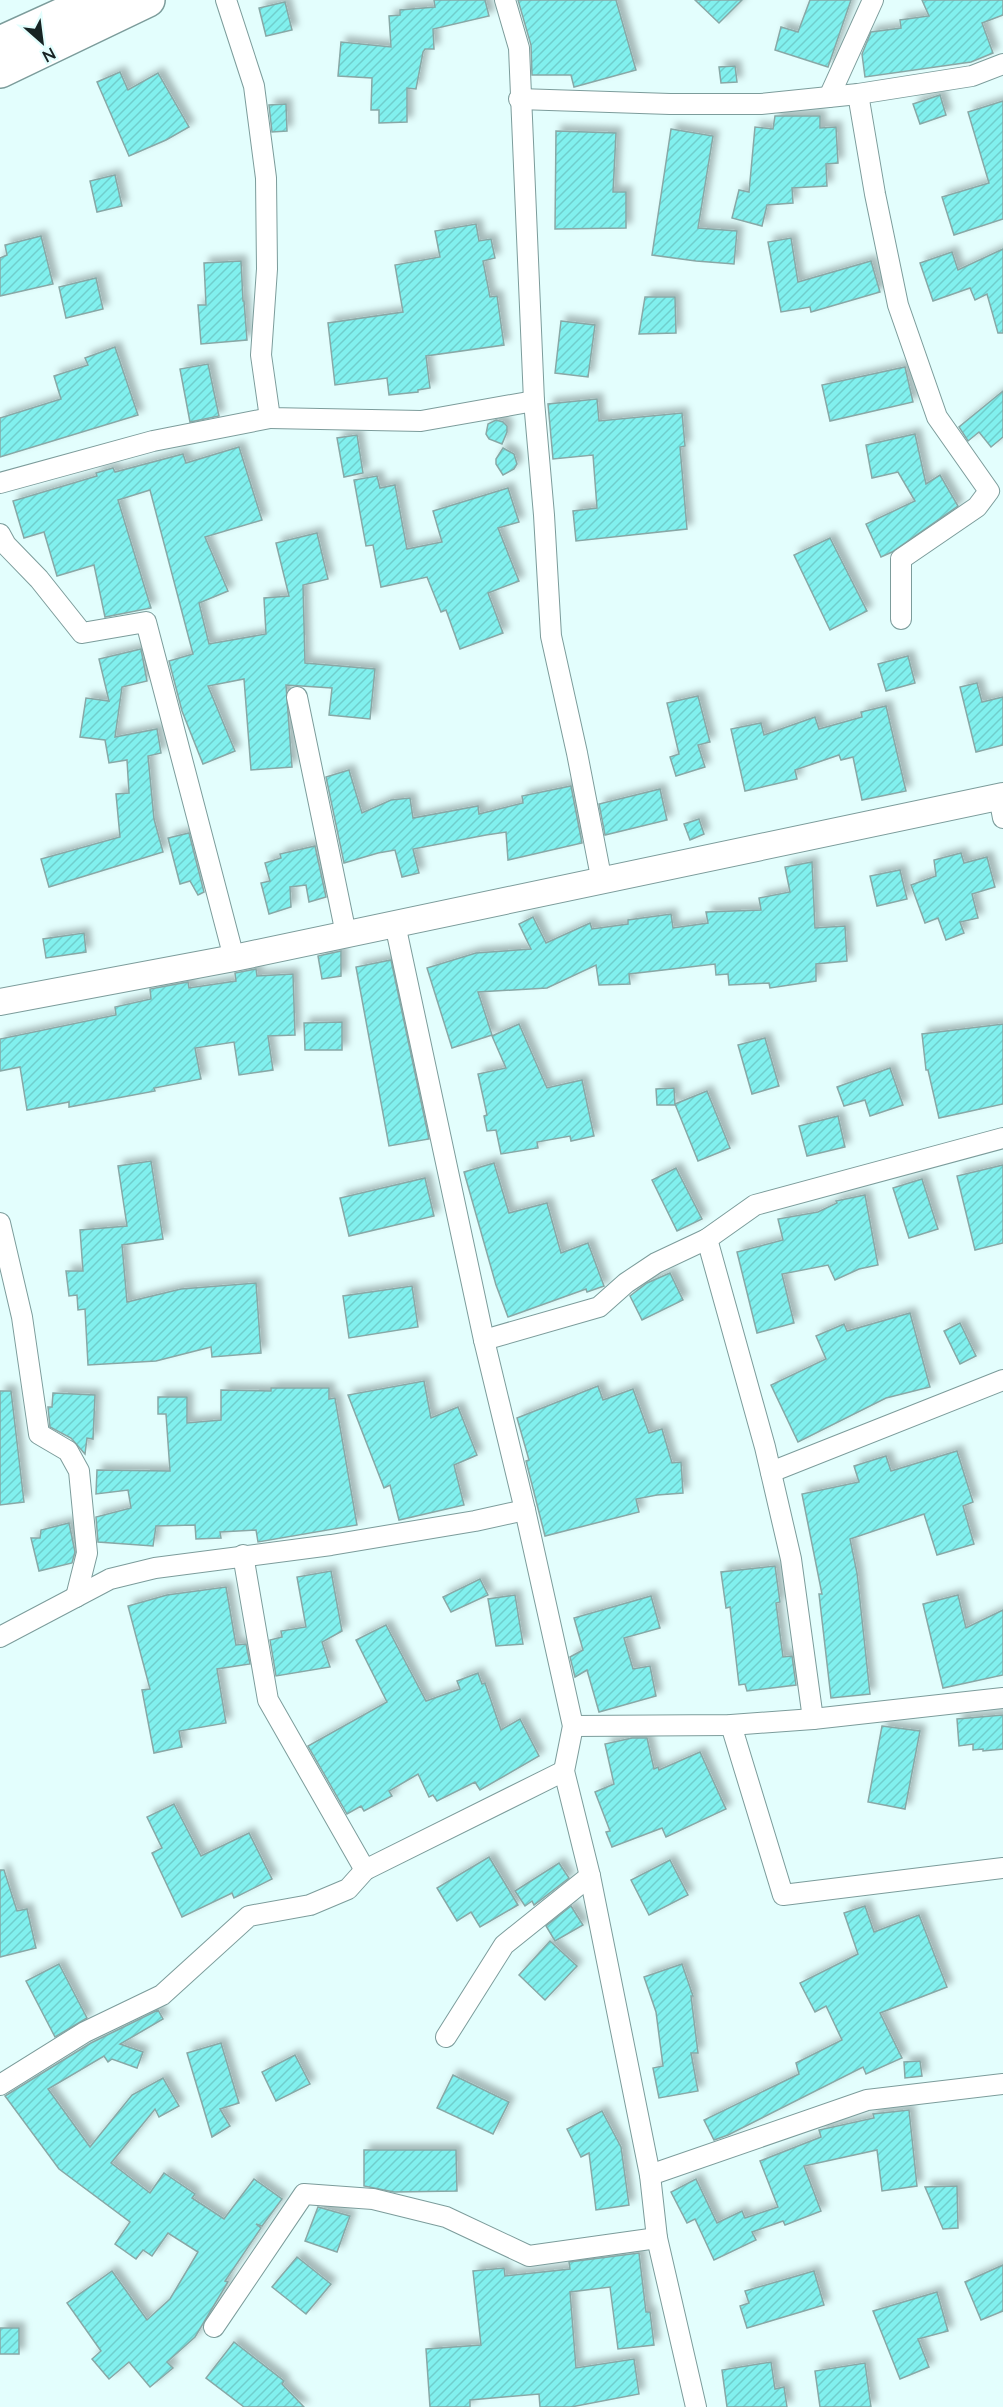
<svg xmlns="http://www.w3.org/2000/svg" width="1003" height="2407" font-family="Lato,sans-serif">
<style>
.building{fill:url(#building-hatch);stroke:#88a8a6;stroke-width:1.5;filter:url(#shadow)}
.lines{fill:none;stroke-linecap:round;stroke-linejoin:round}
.minor-casing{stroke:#7c9c9b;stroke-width:22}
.tertiary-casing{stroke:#7c9c9b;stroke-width:28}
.trunk-casing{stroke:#7c9c9b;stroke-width:36}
.minor{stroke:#fff;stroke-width:20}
.tertiary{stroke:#fff;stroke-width:26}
.trunk{stroke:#fff;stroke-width:33}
</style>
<defs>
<pattern id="building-hatch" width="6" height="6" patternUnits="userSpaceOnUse" patternTransform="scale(1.5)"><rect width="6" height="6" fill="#81f0ee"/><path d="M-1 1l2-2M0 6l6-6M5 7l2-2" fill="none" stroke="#6fcecc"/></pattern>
<filter id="shadow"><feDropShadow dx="5.5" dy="-5.5" stdDeviation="3" flood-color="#0004"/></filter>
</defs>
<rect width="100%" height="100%" fill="#e3fefd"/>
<g class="building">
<path d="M 434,0 L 485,0 L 489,16 L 433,29 L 434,49 L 425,49 L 423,52 L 416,89 L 407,88 L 407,122 L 379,123 L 379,110 L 371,110 L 372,78 L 338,76 L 341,42 L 391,47 L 389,16 L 400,15 L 400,10 L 435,7 Z"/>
<path d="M 518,0 L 616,0 L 636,70 L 574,87 L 571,75 L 532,75 L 531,45 Z"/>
<path d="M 695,0 L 742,0 L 719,23 Z"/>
<path d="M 810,0 L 851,0 L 828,67 L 775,50 L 781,27 L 798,32 Z"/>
<path d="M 922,0 L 1003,0 L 1003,15 L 982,23 L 993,53 L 971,62 L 865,77 L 862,54 L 871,32 L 901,28 L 900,20 L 929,16 Z"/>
<path d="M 285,2 L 292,30 L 266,36 L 259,8 Z"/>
<path d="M 735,66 L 737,82 L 721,83 L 719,67 Z"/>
<path d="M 120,72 L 128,90 L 158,73 L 189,127 L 166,140 L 129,156 L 97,82 Z"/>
<path d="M 940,95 L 946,115 L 920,124 L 913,104 Z"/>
<path d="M 1003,101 L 1003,219 L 954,235 L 942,197 L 989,183 L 968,112 Z"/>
<path d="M 286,104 L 287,131 L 272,132 L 269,105 Z"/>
<path d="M 775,116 L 820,116 L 820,128 L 836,127 L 838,163 L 826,164 L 827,186 L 792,188 L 793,203 L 767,205 L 762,226 L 732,218 L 739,190 L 749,192 L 755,127 L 773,129 Z"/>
<path d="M 671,129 L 713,136 L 698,228 L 737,231 L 734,264 L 696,261 L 652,255 Z"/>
<path d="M 556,131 L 616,133 L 613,192 L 626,192 L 626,228 L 555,229 Z"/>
<path d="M 115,175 L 122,206 L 97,212 L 90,181 Z"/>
<path d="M 476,224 L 479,241 L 491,239 L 495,258 L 483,261 L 490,297 L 497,296 L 504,345 L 426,356 L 430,388 L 418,390 L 418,392 L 389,395 L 387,378 L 335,385 L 328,323 L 403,312 L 395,265 L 440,257 L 435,231 Z"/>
<path d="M 41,236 L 53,284 L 0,296 L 0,258 L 7,255 L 5,245 Z"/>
<path d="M 791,238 L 798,282 L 871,261 L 880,292 L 811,312 L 810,307 L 781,312 L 768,242 Z"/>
<path d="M 1003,249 L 1003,333 L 998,333 L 987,294 L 975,300 L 970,288 L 933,301 L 920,263 L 952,252 L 958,270 Z"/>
<path d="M 241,261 L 243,301 L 244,301 L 247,340 L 201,344 L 198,305 L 206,305 L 204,263 Z"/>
<path d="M 96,278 L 103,309 L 66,318 L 59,287 Z"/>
<path d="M 645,297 L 675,297 L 676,333 L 639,334 Z"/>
<path d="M 561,321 L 595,325 L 588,377 L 555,373 Z"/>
<path d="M 115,347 L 138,415 L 0,457 L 0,418 L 61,399 L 54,376 L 88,365 L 85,358 Z"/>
<path d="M 208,364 L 219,416 L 190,422 L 180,369 Z"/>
<path d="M 905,367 L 913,402 L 830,421 L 822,385 Z"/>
<path d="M 1003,391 L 1003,437 L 991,447 L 979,432 L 968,441 L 959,427 Z"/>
<path d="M 597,399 L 599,421 L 682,413 L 685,446 L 680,447 L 687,529 L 576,541 L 573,511 L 597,508 L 593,455 L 553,459 L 548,404 Z"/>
<path d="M 496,420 L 503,422 L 507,426 L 507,432 L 502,444 L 489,439 L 486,434 L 488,424 Z"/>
<path d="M 915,434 L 926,484 L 940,475 L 958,506 L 892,552 L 881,557 L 866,524 L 915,501 L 898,472 L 872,478 L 866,445 Z"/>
<path d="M 357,435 L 363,473 L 344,477 L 337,438 Z"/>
<path d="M 239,447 L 262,520 L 205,537 L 228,591 L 199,603 L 209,644 L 266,634 L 264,598 L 289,596 L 276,543 L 317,533 L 328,579 L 303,585 L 305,663 L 375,669 L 370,719 L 329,715 L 332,688 L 286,685 L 292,767 L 251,770 L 244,679 L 208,686 L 235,751 L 203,764 L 182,711 L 169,661 L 193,654 L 150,490 L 118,500 L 151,608 L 105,617 L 94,565 L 57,576 L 44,532 L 24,538 L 13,501 L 97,476 L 96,473 L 113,468 L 115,472 L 183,454 L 186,463 Z"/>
<path d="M 503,448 L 514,454 L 517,464 L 514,469 L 503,475 L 496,464 L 496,459 Z"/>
<path d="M 377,476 L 380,488 L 395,485 L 407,549 L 442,542 L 433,511 L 508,488 L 519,522 L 498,528 L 519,581 L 488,593 L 503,633 L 460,649 L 446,610 L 441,612 L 427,577 L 381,587 L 373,545 L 366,546 L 354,480 Z"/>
<path d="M 830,538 L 867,611 L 830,630 L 794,555 Z"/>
<path d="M 141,649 L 147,681 L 122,687 L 115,737 L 157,729 L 161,753 L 148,756 L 154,819 L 163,852 L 49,887 L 41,859 L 120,837 L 116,794 L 129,793 L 127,760 L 109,763 L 105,740 L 80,737 L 86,698 L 109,701 L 99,659 Z"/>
<path d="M 908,656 L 915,683 L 886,691 L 878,664 Z"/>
<path d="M 977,683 L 982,702 L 1003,697 L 1003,745 L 976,752 L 960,687 Z"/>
<path d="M 698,696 L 710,742 L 698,745 L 705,767 L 676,776 L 670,757 L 679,754 L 667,703 Z"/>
<path d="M 886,706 L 906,791 L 862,800 L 853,757 L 841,760 L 839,755 L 795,770 L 797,779 L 745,791 L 731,729 L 761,723 L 764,735 L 815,717 L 819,729 L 862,717 L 861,712 Z"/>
<path d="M 349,770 L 362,813 L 391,800 L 410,798 L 413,818 L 478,806 L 479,814 L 523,803 L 522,796 L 571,786 L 582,843 L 508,860 L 506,832 L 486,835 L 413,849 L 419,873 L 402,877 L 395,850 L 378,853 L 344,863 L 326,777 Z"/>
<path d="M 660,789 L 667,820 L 605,835 L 599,804 Z"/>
<path d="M 699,819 L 704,834 L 690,840 L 684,824 Z"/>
<path d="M 189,833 L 204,892 L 198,895 L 190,881 L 180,884 L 168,838 Z"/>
<path d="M 315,846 L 326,897 L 309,902 L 306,885 L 290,887 L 291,907 L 269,914 L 261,883 L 270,881 L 265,863 L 281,858 L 280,854 Z"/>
<path d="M 961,853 L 964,863 L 987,857 L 995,887 L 972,894 L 978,918 L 960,922 L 964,933 L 946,940 L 938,918 L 925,923 L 911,885 L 936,876 L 934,860 Z"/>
<path d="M 812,862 L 815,928 L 845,926 L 847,961 L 816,964 L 816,981 L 770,988 L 769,983 L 729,985 L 728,974 L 716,975 L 715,964 L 629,974 L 630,984 L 599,985 L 596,965 L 547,988 L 478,992 L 492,1035 L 452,1048 L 427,968 L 476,953 L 531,949 L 519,924 L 533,917 L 546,943 L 590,923 L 592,929 L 628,924 L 628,920 L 671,914 L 673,928 L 708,923 L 706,912 L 761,910 L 759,898 L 790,892 L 785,867 Z"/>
<path d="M 900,870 L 907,899 L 877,906 L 870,876 Z"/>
<path d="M 84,933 L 86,952 L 46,958 L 43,939 Z"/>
<path d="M 341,951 L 341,976 L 322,979 L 318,956 Z"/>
<path d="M 391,960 L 429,1139 L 389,1146 L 356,967 Z"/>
<path d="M 256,969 L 257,976 L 293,974 L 295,1035 L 268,1036 L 273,1070 L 239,1075 L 234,1042 L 195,1048 L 201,1079 L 154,1088 L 155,1091 L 69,1107 L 69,1102 L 27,1110 L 20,1067 L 0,1071 L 0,1039 L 116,1015 L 115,1007 L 151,999 L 150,989 L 188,982 L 189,988 L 236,981 L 235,973 Z"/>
<path d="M 342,1022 L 342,1050 L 305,1050 L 304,1023 Z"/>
<path d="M 519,1024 L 547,1088 L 582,1080 L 594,1136 L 571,1141 L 570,1136 L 537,1142 L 538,1148 L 501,1154 L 496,1130 L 487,1131 L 484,1116 L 487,1115 L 478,1074 L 506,1068 L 492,1036 Z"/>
<path d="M 1003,1024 L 1003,1104 L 939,1118 L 928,1070 L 926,1070 L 922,1034 Z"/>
<path d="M 765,1038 L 779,1086 L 752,1094 L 738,1045 Z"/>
<path d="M 890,1068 L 903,1105 L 870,1116 L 865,1100 L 844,1106 L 837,1087 Z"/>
<path d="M 674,1088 L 675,1105 L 657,1105 L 656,1089 Z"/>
<path d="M 707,1091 L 730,1148 L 698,1161 L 675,1104 Z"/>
<path d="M 838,1116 L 845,1147 L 807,1156 L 799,1126 Z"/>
<path d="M 151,1161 L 163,1239 L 122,1245 L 127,1302 L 181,1289 L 256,1283 L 261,1353 L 212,1357 L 211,1347 L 156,1361 L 88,1365 L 85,1309 L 78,1310 L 77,1295 L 69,1296 L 66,1271 L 83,1271 L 80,1230 L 127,1226 L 118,1166 Z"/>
<path d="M 494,1163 L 509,1213 L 547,1203 L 561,1253 L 588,1243 L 604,1286 L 587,1292 L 586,1289 L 508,1317 L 496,1285 L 464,1172 Z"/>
<path d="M 1003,1165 L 1003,1243 L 975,1250 L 957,1176 Z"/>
<path d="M 676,1168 L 702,1219 L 677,1231 L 652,1180 Z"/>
<path d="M 425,1178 L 434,1216 L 349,1236 L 340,1198 Z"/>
<path d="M 922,1179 L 938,1229 L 909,1238 L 893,1188 Z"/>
<path d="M 865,1195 L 878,1265 L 859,1269 L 835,1280 L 828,1265 L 782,1274 L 794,1323 L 757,1333 L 737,1252 L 783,1240 L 778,1219 L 818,1212 L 837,1203 L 836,1201 Z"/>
<path d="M 670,1273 L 683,1300 L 642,1320 L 630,1296 L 647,1283 Z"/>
<path d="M 412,1286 L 418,1327 L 349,1338 L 343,1296 Z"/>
<path d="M 910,1313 L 930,1387 L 886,1398 L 798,1442 L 771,1385 L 826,1359 L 816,1336 L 844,1324 L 847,1331 Z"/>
<path d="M 960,1323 L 976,1356 L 960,1364 L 944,1331 Z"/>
<path d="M 424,1381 L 431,1418 L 458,1407 L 477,1455 L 454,1465 L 464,1505 L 399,1520 L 390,1485 L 384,1488 L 348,1395 Z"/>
<path d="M 598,1386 L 603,1400 L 633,1389 L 649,1433 L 662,1429 L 672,1463 L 681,1462 L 683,1493 L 657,1495 L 636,1499 L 639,1512 L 545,1536 L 526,1461 L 529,1460 L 517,1418 Z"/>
<path d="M 271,1388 L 329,1388 L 329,1399 L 335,1398 L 357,1525 L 258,1542 L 256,1530 L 220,1532 L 221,1538 L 196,1539 L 195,1525 L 156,1526 L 153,1546 L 98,1542 L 96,1517 L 131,1508 L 128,1490 L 96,1494 L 97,1470 L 170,1471 L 166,1414 L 158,1414 L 158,1397 L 187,1397 L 187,1423 L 221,1420 L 221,1390 L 271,1391 Z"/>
<path d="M 0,1391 L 11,1391 L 24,1502 L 0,1505 Z"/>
<path d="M 53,1393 L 95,1395 L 93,1439 L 87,1438 L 85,1454 L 71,1438 L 50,1427 L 48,1407 L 52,1407 Z"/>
<path d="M 957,1451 L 973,1502 L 963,1506 L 974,1544 L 937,1555 L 924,1514 L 850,1539 L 857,1573 L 870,1694 L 831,1698 L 819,1594 L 822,1594 L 802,1494 L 859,1482 L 854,1466 L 886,1456 L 891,1471 Z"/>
<path d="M 69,1523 L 75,1552 L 72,1563 L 39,1571 L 31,1538 L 40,1538 L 41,1530 Z"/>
<path d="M 775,1566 L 780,1602 L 776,1603 L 783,1657 L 792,1656 L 796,1685 L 747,1691 L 745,1684 L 739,1685 L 730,1607 L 726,1608 L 721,1572 Z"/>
<path d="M 331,1571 L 342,1631 L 322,1642 L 330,1667 L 276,1676 L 270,1640 L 282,1637 L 281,1631 L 306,1627 L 297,1577 Z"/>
<path d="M 480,1579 L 488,1595 L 451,1612 L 443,1597 Z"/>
<path d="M 226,1587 L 236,1645 L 246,1644 L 250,1664 L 217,1669 L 226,1723 L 179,1731 L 182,1747 L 154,1753 L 142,1690 L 150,1689 L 128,1606 L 167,1595 Z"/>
<path d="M 515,1595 L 523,1644 L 496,1646 L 488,1599 Z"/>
<path d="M 958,1595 L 966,1628 L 1003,1610 L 1003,1675 L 943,1688 L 923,1604 Z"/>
<path d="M 651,1596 L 660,1628 L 624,1638 L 633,1669 L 650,1666 L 656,1696 L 599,1712 L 587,1670 L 575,1677 L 570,1657 L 583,1650 L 574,1618 Z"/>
<path d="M 386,1625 L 426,1701 L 460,1689 L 457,1681 L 478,1673 L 482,1684 L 485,1683 L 501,1730 L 520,1719 L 539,1756 L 480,1790 L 475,1782 L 437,1801 L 433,1795 L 429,1797 L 418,1774 L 389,1791 L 392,1796 L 364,1811 L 361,1806 L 347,1814 L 308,1746 L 387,1702 L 356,1640 Z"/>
<path d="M 1003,1715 L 1003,1749 L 983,1751 L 983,1749 L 973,1750 L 973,1744 L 959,1746 L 957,1719 Z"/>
<path d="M 882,1726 L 920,1731 L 905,1809 L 868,1802 Z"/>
<path d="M 632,1738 L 647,1738 L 654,1769 L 658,1767 L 659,1770 L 700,1752 L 726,1809 L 666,1837 L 662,1828 L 612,1847 L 606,1832 L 610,1831 L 595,1792 L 614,1784 L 605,1744 Z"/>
<path d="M 174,1804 L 201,1856 L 249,1833 L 272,1879 L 234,1898 L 232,1893 L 182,1917 L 152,1853 L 162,1848 L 147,1817 Z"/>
<path d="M 489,1857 L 518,1905 L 480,1927 L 471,1912 L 457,1921 L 437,1888 Z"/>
<path d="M 670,1860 L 688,1895 L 649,1915 L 631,1880 Z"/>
<path d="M 559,1863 L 569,1878 L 534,1905 L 532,1901 L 525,1906 L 515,1891 Z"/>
<path d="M 0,1870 L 4,1870 L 17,1911 L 27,1909 L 36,1948 L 0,1957 Z"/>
<path d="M 571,1906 L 583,1925 L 555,1941 L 546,1926 Z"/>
<path d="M 865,1906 L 874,1932 L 919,1915 L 947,1987 L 880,2013 L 902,2058 L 866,2074 L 863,2067 L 728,2135 L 714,2140 L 704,2120 L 799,2074 L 796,2063 L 842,2040 L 826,2006 L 815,2012 L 800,1983 L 858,1954 L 844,1913 Z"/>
<path d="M 550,1941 L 577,1966 L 545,2000 L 519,1975 Z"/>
<path d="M 59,1964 L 87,2018 L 55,2037 L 26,1981 Z"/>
<path d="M 682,1964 L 693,1996 L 691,1996 L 698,2053 L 691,2053 L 698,2091 L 659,2098 L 653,2068 L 663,2066 L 656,2012 L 644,1977 Z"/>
<path d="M 158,2010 L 163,2019 L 120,2044 L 143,2052 L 137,2068 L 112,2059 L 108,2062 L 104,2056 L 48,2089 L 90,2147 L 132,2095 L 163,2078 L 179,2106 L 159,2117 L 155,2109 L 111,2163 L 150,2193 L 164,2173 L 195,2194 L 192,2198 L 224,2219 L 254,2179 L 282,2199 L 262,2226 L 256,2224 L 261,2228 L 225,2281 L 228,2282 L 195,2337 L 167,2362 L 173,2368 L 150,2387 L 129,2362 L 109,2379 L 92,2359 L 101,2351 L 67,2303 L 112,2271 L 147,2320 L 170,2299 L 198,2252 L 168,2233 L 152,2256 L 143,2250 L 136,2259 L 115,2244 L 130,2222 L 59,2169 L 5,2096 L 91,2043 Z"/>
<path d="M 221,2043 L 239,2103 L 220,2109 L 230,2126 L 212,2137 L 187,2053 Z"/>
<path d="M 295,2055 L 310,2084 L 276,2101 L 262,2072 Z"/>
<path d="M 920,2061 L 922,2076 L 905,2078 L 904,2062 Z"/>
<path d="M 453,2075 L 509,2102 L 493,2134 L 437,2108 Z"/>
<path d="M 909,2110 L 917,2186 L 882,2191 L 877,2150 L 804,2166 L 821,2211 L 785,2225 L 783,2221 L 752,2232 L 756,2240 L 714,2260 L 695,2219 L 687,2223 L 671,2192 L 696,2179 L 717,2223 L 742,2211 L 745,2218 L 778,2207 L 760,2161 L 821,2137 L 819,2130 L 874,2118 L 873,2114 Z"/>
<path d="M 602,2111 L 621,2147 L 629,2205 L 596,2210 L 589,2153 L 581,2157 L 567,2129 Z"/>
<path d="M 364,2150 L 456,2150 L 457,2191 L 394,2192 L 364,2186 Z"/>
<path d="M 957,2186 L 958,2228 L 943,2229 L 925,2187 Z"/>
<path d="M 318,2207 L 350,2216 L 337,2252 L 305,2241 Z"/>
<path d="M 639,2253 L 646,2312 L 650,2312 L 654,2345 L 618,2349 L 610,2287 L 570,2292 L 576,2368 L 634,2359 L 639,2394 L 571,2407 L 540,2407 L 539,2394 L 470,2400 L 470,2407 L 430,2407 L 426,2349 L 481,2345 L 473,2271 L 504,2268 L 505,2276 L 570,2269 L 569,2262 Z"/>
<path d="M 297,2257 L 331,2284 L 306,2314 L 272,2287 Z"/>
<path d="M 1003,2265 L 1003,2311 L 981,2320 L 965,2282 Z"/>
<path d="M 814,2271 L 824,2305 L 747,2328 L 740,2306 L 749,2303 L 745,2291 Z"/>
<path d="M 937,2292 L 948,2331 L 918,2339 L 929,2367 L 900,2379 L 873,2311 Z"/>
<rect x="0" y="2328" width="19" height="26"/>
<path d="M 234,2342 L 284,2381 L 282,2384 L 304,2407 L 244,2407 L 206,2378 Z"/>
<path d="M 771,2362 L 775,2389 L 784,2387 L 787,2407 L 727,2407 L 722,2370 Z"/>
<path d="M 865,2363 L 871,2407 L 820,2407 L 815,2371 Z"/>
</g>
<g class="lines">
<defs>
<g id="minor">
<path d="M 226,0 L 254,86 L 266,178 L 267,269 L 261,355 L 270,418 L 421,421 L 534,401"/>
<path d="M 505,0 L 519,48 L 534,401 L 544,515 L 551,636 L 577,753 L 602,882"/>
<path d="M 858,94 L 875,194 L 898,305 L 937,417 L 989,491 L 977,507 L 901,559 L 901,619"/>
<path d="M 829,97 L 873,0"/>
<path d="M 519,99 L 670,104 L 761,104 L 858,94 L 972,76 L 1003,64"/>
<path d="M 0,483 L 153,441 L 270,418"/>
<path d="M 0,534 L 6,545 L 39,579 L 82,633 L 146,622 L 234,958"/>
<path d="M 297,697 L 346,934"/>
<path d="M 999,797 L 1003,818"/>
<path d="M 395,924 L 484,1340 L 525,1510 L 573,1726 L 564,1771 L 590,1876 L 650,2175 L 657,2238 L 696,2407"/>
<path d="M 0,1223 L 22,1317 L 39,1434 L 68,1451 L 79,1471 L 87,1553 L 76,1597"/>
<path d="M 707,1239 L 765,1447 L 791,1559 L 813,1719"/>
<path d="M 484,1340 L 599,1307 L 626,1283 L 656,1263 L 707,1239 L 755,1205 L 1003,1138"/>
<path d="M 771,1472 L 1003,1380"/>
<path d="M 243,1555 L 268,1700 L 365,1870"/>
<path d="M 0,1637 L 110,1579 L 155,1568 L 331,1545 L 475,1521 L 525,1510"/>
<path d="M 731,1725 L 783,1895 L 1003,1868"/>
<path d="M 573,1726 L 731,1725 L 813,1719 L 1003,1698"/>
<path d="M 446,2037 L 504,1945 L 590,1876"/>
<path d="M 0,2085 L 85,2032 L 162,1995 L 249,1916 L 310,1905 L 348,1889 L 365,1870 L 564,1771"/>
<path d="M 650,2175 L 867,2100 L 1003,2084"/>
<path d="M 214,2327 L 304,2194 L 373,2199 L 446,2217 L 529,2256 L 657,2238"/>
</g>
<path id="tertiary" d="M 0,1002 L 234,958 L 1003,796"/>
<g id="trunk">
<path d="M 0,43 L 95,0"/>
<path d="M 0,71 L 148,0"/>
</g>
</defs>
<use href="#minor" class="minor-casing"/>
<use href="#tertiary" class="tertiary-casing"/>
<use href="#trunk" class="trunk-casing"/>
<use href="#minor" class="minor"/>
<use href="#tertiary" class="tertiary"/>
<use href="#trunk" class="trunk"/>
</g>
<g transform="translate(42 42) rotate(152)" stroke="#e3fefd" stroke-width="4.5" paint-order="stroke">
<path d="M0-4.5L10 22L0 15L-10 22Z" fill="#172323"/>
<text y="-9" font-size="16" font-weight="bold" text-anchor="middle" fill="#172323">N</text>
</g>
</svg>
